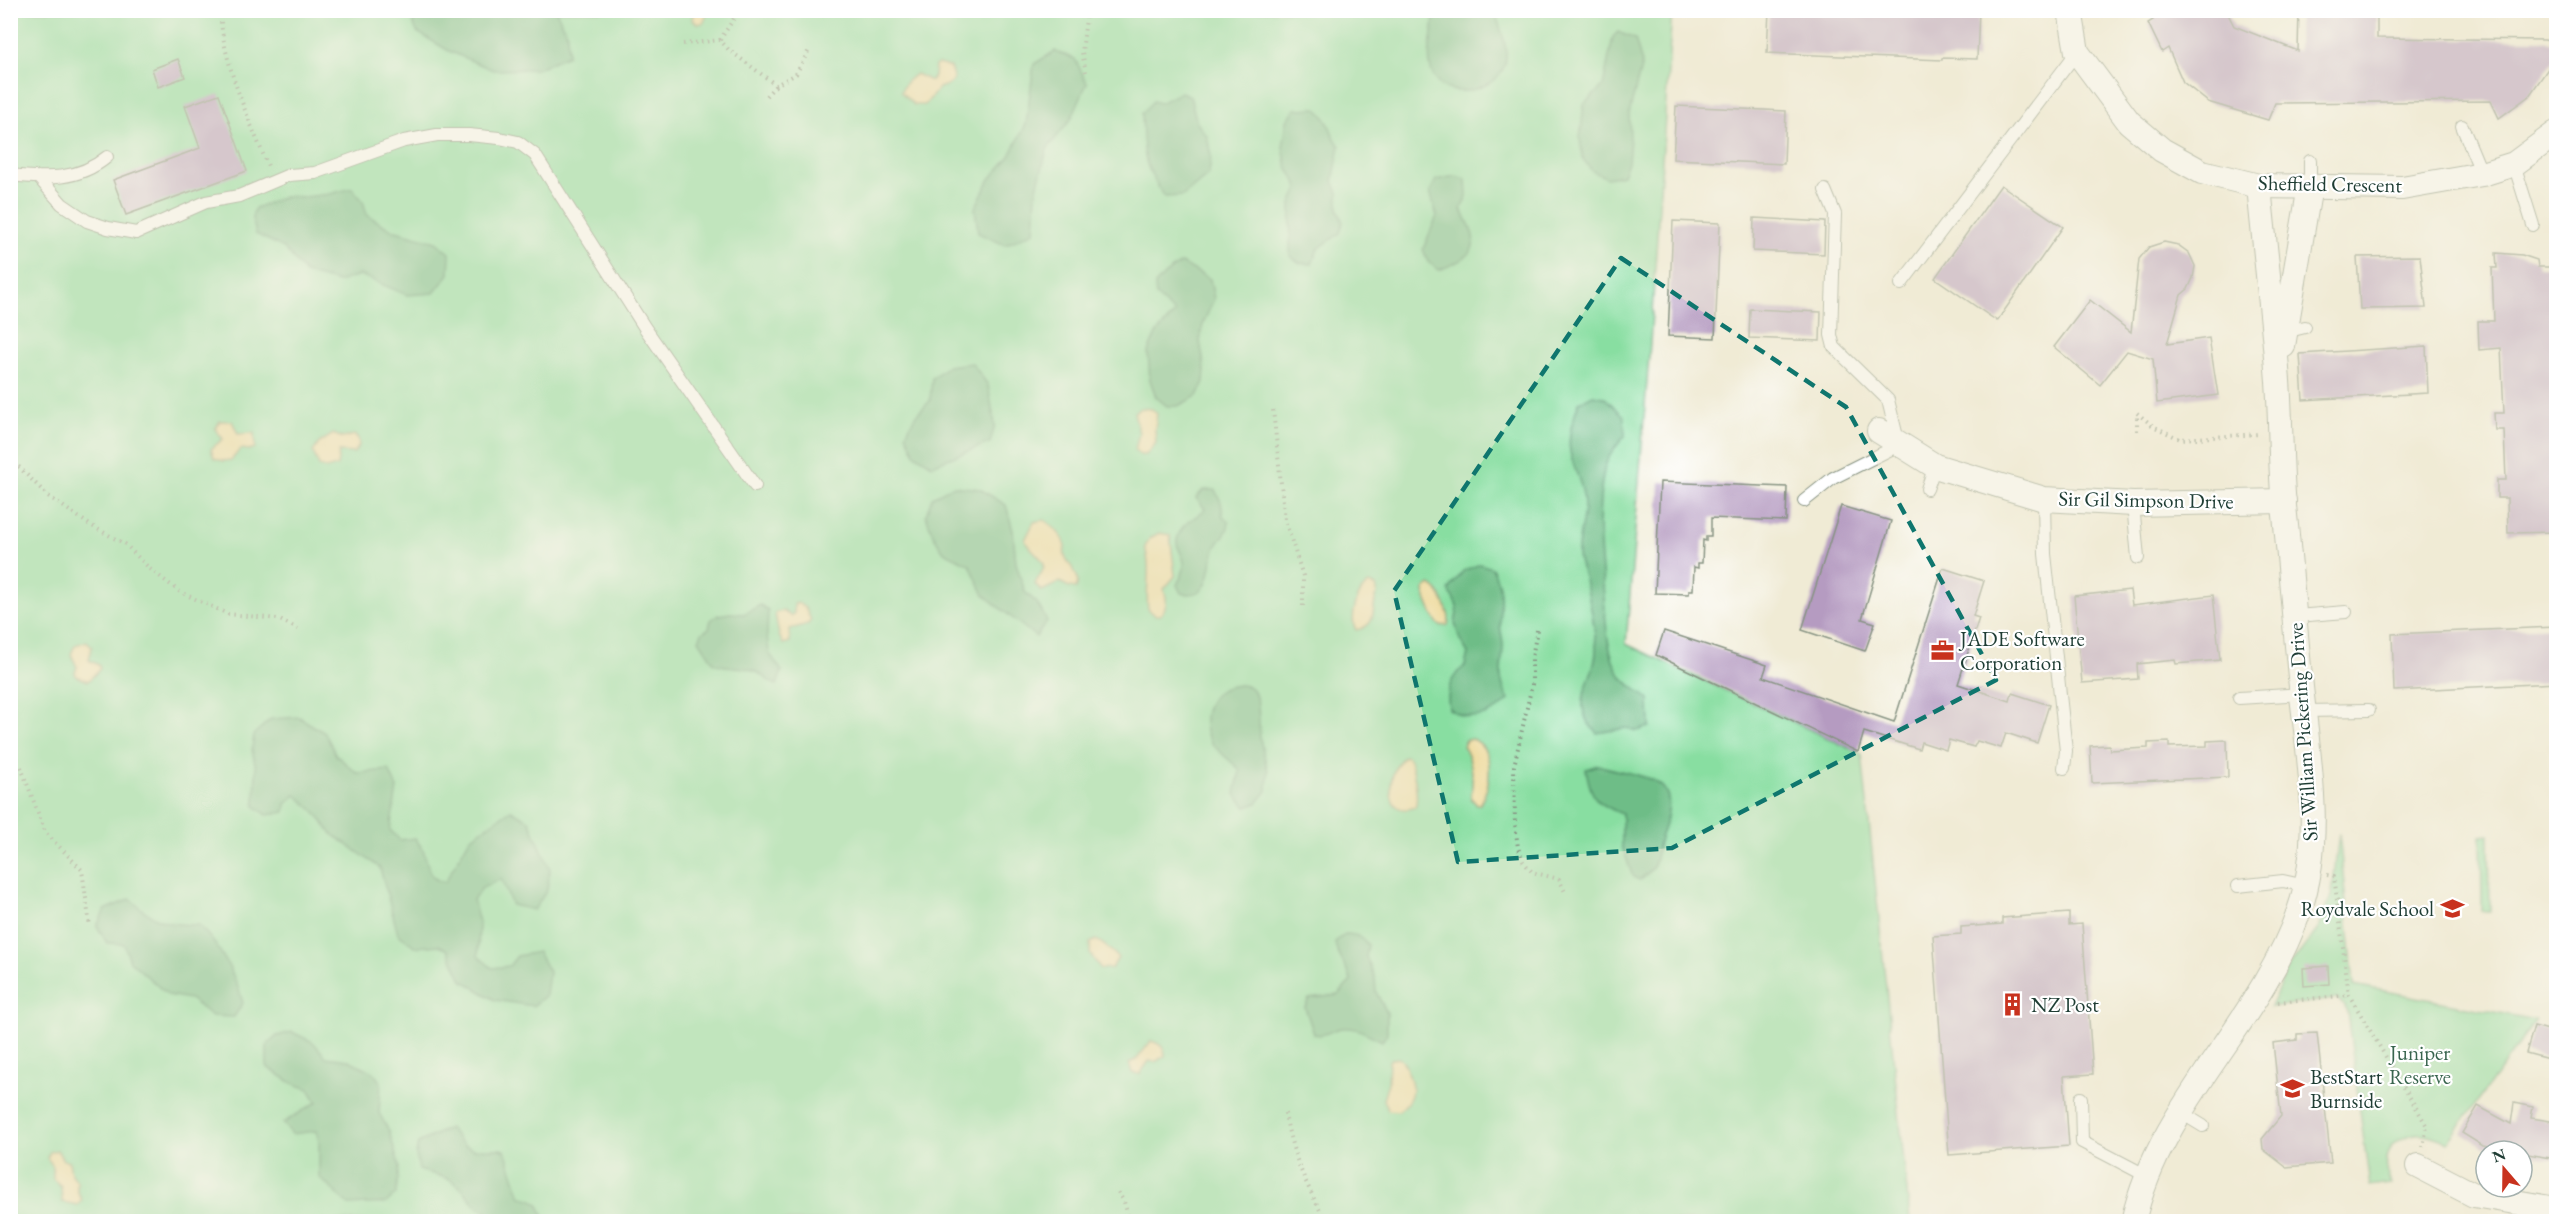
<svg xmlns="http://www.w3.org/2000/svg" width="2567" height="1232" font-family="'EB Garamond',serif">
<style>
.green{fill:#88dea1;stroke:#548e6a;stroke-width:1.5}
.forest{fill:#6ebd87;stroke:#467d5e;stroke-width:1.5}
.sand{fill:#eeda9e;stroke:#868c69;stroke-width:1.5}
.building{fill:#b59bc1}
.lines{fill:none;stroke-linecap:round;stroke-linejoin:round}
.lane-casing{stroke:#889484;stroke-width:14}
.street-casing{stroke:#889484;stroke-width:26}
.path{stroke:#889484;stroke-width:4;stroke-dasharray:1.5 4.5;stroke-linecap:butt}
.lane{stroke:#fff;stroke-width:12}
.street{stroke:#fff;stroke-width:24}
.marked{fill:none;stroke:#0f766e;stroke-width:4.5;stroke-dasharray:12 8;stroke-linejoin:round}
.labels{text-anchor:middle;stroke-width:4.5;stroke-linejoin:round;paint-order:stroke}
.street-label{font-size:21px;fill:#1f3d34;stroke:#fff}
.poi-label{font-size:21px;fill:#1f3d34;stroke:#fff;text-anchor:start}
.park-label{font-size:21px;fill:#39654f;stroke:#fff}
</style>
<rect width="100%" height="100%" fill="#fff"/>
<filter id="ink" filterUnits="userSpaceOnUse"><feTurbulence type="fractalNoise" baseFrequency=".0167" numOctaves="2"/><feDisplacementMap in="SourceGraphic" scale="12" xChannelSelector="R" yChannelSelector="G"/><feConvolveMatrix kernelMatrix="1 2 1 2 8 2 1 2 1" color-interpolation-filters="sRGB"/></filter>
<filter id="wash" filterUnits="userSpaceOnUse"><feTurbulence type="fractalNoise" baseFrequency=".008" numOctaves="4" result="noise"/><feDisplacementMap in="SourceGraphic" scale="24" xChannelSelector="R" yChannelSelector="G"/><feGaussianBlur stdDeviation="1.35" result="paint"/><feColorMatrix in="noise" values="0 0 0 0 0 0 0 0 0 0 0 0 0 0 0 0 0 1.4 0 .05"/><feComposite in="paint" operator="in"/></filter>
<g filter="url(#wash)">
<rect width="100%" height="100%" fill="#f0ebd5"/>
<g class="green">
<path d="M 10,11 L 1672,11 L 1650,343 L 1626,644 L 1862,754 L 1910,1221 L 11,1221 Z"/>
<path d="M 2339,833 L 2354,985 L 2536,1020 L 2448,1142 C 2437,1138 2422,1131 2411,1135 C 2386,1142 2382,1163 2391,1184 L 2370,1187 L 2347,1012 L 2343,1004 L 2337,999 L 2270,1007 L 2288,968 L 2318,929 L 2326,910 L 2332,893 Z"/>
<path d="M 2489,835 L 2490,912 L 2482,912 L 2481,836 Z"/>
</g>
<g class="forest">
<path d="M 408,11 L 556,11 L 567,33 L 568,55 L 536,69 L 493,70 L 449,51 L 417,32 Z"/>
<path d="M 1434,11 L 1495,11 C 1499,27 1512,53 1503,69 C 1491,92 1445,102 1433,75 C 1424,55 1435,32 1434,11 Z"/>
<path d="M 1618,32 L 1635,39 L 1642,63 L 1629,114 L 1630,139 L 1628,162 L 1623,175 L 1607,178 L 1592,171 L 1583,159 L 1580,139 L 1584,104 L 1603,86 L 1613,37 Z"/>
<path d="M 1055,51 L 1075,59 L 1087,83 L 1071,119 L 1047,149 L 1036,192 L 1034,232 L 1005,245 L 978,233 L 975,208 L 990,179 L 1010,156 L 1026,124 L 1034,64 Z"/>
<path d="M 1181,92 L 1190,96 L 1197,123 L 1207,136 L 1211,156 L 1209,174 L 1183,196 L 1165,197 C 1141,163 1144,154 1142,113 L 1153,101 L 1160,103 Z"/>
<path d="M 1316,108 C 1332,121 1328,131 1340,146 L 1333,181 L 1338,193 L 1338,210 L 1343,222 L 1340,233 L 1318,249 L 1312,264 L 1300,263 L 1290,256 L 1291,204 L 1298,189 L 1296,181 L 1287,168 L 1283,147 L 1287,121 L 1295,109 Z"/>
<path d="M 1455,176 L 1466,179 L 1467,196 L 1461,209 C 1482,245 1478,255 1439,270 L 1428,262 L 1423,249 L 1437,216 L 1430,192 L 1436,180 Z"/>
<path d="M 352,188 L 363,201 L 367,215 L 392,230 L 436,242 L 450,253 L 449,274 L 434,293 L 407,295 L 360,275 L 338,282 L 305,273 L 284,248 L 256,234 L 252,217 L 255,208 L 287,196 L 305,197 L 330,194 Z"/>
<path d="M 1181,263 L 1210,279 L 1214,299 L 1203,324 L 1200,341 L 1205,370 L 1204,382 L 1197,396 L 1178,406 L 1167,406 L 1156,397 L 1150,380 L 1148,352 L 1156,334 L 1175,313 L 1156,296 L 1155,285 L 1165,274 Z"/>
<path d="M 972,363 L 988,385 L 995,425 L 990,443 L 932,465 L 915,454 L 906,434 L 915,416 L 930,401 L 932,378 L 948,366 Z"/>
<path d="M 1593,395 L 1604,397 L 1624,416 L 1625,436 C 1615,447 1607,457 1604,471 C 1595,513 1601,555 1604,596 C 1606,621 1606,651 1619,673 C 1627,686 1639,690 1649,700 L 1650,727 L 1637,731 L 1627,728 L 1597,733 C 1564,702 1599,679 1596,644 C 1594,622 1590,601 1585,580 C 1583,572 1578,562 1578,554 C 1577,533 1587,517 1583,495 C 1581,480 1572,466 1570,451 C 1567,435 1574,417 1579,402 Z"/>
<path d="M 954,486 L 980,489 L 1006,505 L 1013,531 L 1016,563 L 1025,592 L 1037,603 L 1047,621 L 1036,637 L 984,595 L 970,565 L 944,552 L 933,535 L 926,515 L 932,497 Z"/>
<path d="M 1203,490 L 1215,490 L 1221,502 L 1223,516 L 1229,522 C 1228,534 1221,537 1216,547 C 1207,565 1215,600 1181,593 L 1177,585 C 1180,578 1186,570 1184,562 C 1181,546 1170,547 1183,527 C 1188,520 1199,516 1205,509 L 1196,498 Z"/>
<path d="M 1480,564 L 1492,568 C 1504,592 1499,598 1500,623 C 1500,630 1503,638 1503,646 C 1502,673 1496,674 1509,700 C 1490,717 1471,723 1449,709 C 1446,690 1450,677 1465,666 L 1468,653 L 1460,640 L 1455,623 L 1458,608 L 1449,590 L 1463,571 Z"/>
<path d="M 760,605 L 768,610 L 767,635 L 769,653 L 782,671 L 777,685 C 767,682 762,673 752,670 C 740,666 726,668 714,663 L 699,640 L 702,633 L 709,628 L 711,620 L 718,615 L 730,613 L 744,614 Z"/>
<path d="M 1239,685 L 1248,686 L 1254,691 L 1258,704 L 1260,739 L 1268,771 L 1267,791 L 1257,803 L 1246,807 L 1235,794 L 1240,770 C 1232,762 1224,756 1216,748 C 1200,733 1201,703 1221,690 C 1225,687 1234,686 1239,685 Z"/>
<path d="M 299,717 L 325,733 L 336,755 L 357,773 L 389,770 L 397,788 L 390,830 L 400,840 L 415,838 C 418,843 424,849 425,856 C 429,867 429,881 445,882 L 470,838 L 511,810 L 529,820 L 550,869 L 547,890 L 534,910 L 512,905 L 501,879 L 482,888 L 473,900 L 479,922 L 478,956 L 492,968 L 509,966 L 517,956 L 538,952 L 549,972 L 546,995 L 533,1006 L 495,1000 L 462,980 L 448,950 L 439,945 L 416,947 L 398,934 L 380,868 L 331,833 L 314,811 L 296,795 L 286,804 L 285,812 L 267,815 L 255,806 L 256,768 L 252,750 L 254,734 L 271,719 Z"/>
<path d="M 1598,765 C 1640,779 1688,772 1661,835 C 1657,845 1658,858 1653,867 C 1650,872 1644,876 1640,880 L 1633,877 L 1622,846 L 1622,814 C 1595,802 1591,799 1586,769 Z"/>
<path d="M 130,899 C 154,921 166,925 199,925 C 220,947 235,974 243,1003 L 234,1017 L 212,1016 L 190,999 L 168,995 L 130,961 L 124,944 L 107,943 L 97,926 L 105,910 Z"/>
<path d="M 1345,934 C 1356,934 1362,937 1368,945 L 1366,957 L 1375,978 L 1376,992 L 1387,1013 L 1387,1034 L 1382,1041 C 1367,1034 1357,1026 1341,1028 C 1330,1030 1326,1037 1314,1034 L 1305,1007 L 1309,999 L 1338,995 L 1351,981 C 1348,966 1336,956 1335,942 Z"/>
<path d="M 292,1032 L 313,1042 L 326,1057 L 349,1060 L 373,1072 L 381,1083 L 379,1113 L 389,1131 L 399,1166 L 396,1194 L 386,1203 L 349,1205 L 319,1177 L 319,1141 L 316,1131 L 292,1134 L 283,1123 L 317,1102 L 309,1089 L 292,1083 L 267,1067 L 267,1045 L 277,1036 Z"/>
<path d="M 449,1128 C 454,1133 460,1143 466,1146 C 477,1153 492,1146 505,1150 L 521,1197 C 539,1199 540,1205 545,1221 L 489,1221 L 487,1212 C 471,1205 469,1193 455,1183 C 445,1176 432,1174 419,1170 L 416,1154 L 418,1143 Z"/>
</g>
<g class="sand">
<path d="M 694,11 L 708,11 L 704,22 L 699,24 L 692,19 Z"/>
<path d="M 938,64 L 950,67 L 954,79 L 950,84 L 939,88 L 925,105 L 914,105 L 901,92 L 906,82 L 916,74 L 931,81 L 934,76 L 935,66 Z"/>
<path d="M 1141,408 L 1152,409 L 1157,414 L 1155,429 L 1156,443 L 1146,455 L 1140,455 L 1135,450 L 1139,433 L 1134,412 Z"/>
<path d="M 220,421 L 232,421 L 238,434 L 254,433 L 255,448 L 249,450 L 241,449 L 231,460 L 223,461 L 214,458 L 211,449 L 223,439 L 215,429 Z"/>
<path d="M 333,434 L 343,438 L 354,435 L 358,438 L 359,446 L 354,453 L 339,452 L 337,466 L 326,469 L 319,466 L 313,452 L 319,443 Z"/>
<path d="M 1044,520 C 1050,523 1064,537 1065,544 C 1065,550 1063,553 1066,558 C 1071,569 1082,575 1076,588 L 1069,587 L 1060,582 L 1042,591 L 1035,584 C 1037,578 1044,572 1044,565 C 1044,558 1029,549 1025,540 L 1034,522 Z"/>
<path d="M 1159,533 L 1170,535 L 1175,576 L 1164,589 C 1167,599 1168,607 1160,615 L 1155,615 L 1148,609 C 1145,587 1152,569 1145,547 L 1150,538 Z"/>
<path d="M 1369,584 L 1376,586 C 1378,592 1377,594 1375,601 C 1372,616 1375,626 1356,630 C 1349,619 1357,590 1369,584 Z"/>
<path d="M 1430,585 C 1440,588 1452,616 1448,625 L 1440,626 C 1435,622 1424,596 1424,590 Z"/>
<path d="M 798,603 L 805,608 L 811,620 L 808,624 L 790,629 L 790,642 L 783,644 L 779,635 L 775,613 L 783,611 L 791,616 L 794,613 L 794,604 Z"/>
<path d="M 87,641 L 92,647 L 89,660 L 99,665 L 100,669 L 88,681 L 76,676 L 75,672 L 77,667 L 71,654 L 75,645 Z"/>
<path d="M 1473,739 C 1496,750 1491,786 1480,804 L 1476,804 L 1471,798 C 1473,779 1474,763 1463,746 L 1466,740 Z"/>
<path d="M 1405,756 L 1408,757 C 1414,765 1419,799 1415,807 C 1382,821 1387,767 1405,756 Z"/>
<path d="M 1096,940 C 1100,941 1116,954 1118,958 L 1112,968 L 1101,969 L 1090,954 L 1090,943 Z"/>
<path d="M 1151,1041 C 1159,1043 1165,1048 1165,1056 L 1155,1062 L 1149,1061 L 1140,1074 L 1132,1073 L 1129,1063 L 1137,1059 Z"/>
<path d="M 1399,1058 C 1406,1063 1406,1068 1409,1075 C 1415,1091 1412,1100 1399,1111 L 1388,1110 L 1383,1100 L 1388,1083 L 1389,1061 L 1391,1059 Z"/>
<path d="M 57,1150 L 63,1160 L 69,1162 L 71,1173 L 77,1181 L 77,1190 L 82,1200 L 78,1205 L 62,1202 L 61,1186 L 53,1179 L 53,1166 L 47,1158 L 50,1152 Z"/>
</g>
<g id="blocks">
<g class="building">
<path d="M 1769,10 L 1979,10 L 1977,59 L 1942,58 L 1942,60 L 1767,53 Z"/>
<path d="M 2148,10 L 2226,10 L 2234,26 L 2298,51 L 2299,10 L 2377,10 L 2377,38 L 2545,40 L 2556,44 L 2556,57 L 2529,96 L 2499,118 L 2491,101 L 2275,103 L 2268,120 L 2208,102 L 2183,82 L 2168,48 L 2162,52 L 2148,23 L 2153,20 Z"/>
<path d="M 178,59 L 185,77 L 158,87 L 152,69 Z"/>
<path d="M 219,94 L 247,171 L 126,215 L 113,180 L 200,148 L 185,106 Z"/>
<path d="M 1676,106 L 1786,111 L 1784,164 L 1673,159 Z"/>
<path d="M 2001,185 L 2063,227 L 1997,321 L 1935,278 Z"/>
<path d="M 1754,218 L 1825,222 L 1824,254 L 1753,251 Z"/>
<path d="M 1673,221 L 1720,223 L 1715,338 L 1668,336 Z"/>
<path d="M 2164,242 L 2178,245 L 2189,253 L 2195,266 L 2193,278 L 2188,289 L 2181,295 L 2167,344 L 2209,338 L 2218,395 L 2157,403 L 2153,359 L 2127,351 L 2100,385 L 2054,347 L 2090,300 L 2131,332 L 2139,259 L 2149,247 Z"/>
<path d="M 2496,253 L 2522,255 L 2537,260 L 2538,267 L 2556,267 L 2556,532 L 2508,533 L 2507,498 L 2497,498 L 2497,480 L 2506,480 L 2504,430 L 2495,430 L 2494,413 L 2504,413 L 2501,348 L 2479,350 L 2478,321 L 2494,321 L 2492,268 L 2497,268 Z"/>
<path d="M 2420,256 L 2426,308 L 2360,309 L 2357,257 Z"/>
<path d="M 1750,309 L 1821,312 L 1820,341 L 1749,338 Z"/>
<path d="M 2426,346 L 2428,393 L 2303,400 L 2300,354 Z"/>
<path d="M 1660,482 L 1787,487 L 1786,521 L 1711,518 L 1711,536 L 1706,536 L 1706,541 L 1703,540 L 1702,563 L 1698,563 L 1698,568 L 1694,567 L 1693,590 L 1689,590 L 1689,594 L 1655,593 Z"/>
<path d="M 1841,506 L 1891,521 L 1862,619 L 1875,623 L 1865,651 L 1802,630 Z"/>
<path d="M 1943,568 L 1984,581 L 1973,616 L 1979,618 L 1958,684 L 2010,701 L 2012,693 L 2049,705 L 2037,743 L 2006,733 L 2001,748 L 1977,741 L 1974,747 L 1949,740 L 1946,750 L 1921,742 L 1919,749 L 1864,732 L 1858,752 L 1656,655 L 1664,631 L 1767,665 L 1763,677 L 1894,722 Z"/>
<path d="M 2130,590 L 2132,605 L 2213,595 L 2220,660 L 2176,664 L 2175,660 L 2137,664 L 2138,679 L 2082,683 L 2074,596 Z"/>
<path d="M 2556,627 L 2556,683 L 2394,691 L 2392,634 Z"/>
<path d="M 2227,740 L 2228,777 L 2092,783 L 2090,746 L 2109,745 L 2110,750 L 2148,748 L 2148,743 L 2169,742 L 2169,747 L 2207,746 L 2207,741 Z"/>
<path d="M 2069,913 L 2069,925 L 2082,924 L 2093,1074 L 2064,1076 L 2069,1146 L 1949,1155 L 1933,936 L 1961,934 L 1961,927 L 2002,924 L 2002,918 Z"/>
<path d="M 2328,966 L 2329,984 L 2304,986 L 2303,968 Z"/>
<path d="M 2534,1026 L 2556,1032 L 2556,1061 L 2526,1053 Z"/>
<path d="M 2317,1033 L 2331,1163 L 2286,1167 L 2263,1149 L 2262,1139 L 2281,1116 L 2273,1043 L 2297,1040 L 2297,1034 Z"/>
<path d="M 2514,1103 L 2533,1107 L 2531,1118 L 2556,1122 L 2556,1159 L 2483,1146 L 2462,1133 L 2478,1106 L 2511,1124 Z"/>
</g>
</g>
</g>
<g filter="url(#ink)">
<use href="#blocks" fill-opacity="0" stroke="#889484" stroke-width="1.5"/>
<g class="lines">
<defs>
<g id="lane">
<path d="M 2462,126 L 2482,174"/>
<path d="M 2514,164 L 2533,225"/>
<path d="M 10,175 C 46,179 78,181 107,157"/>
<path d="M 39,178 L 62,204 L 87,221 L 108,228 L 136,233 L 206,202 L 239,196 L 289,175 L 315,173 L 404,141 L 437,135 L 469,135 L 499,138 L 518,142 L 535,155 L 645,328 L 755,486"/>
<path d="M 2310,186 L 2310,161"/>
<path d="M 1901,284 L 2077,52"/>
<path d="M 2285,332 L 2305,327"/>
<path d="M 1927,489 L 1935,466"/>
<path d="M 2044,499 L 2045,554 L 2066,751 L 2064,768"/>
<path d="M 1804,501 L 1833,478 L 1899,445 L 1888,400 L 1834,347 L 1831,335 L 1835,214 L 1825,190"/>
<path d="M 2133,504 L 2138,558"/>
<path d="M 2296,616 L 2346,612"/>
<path d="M 2239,698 L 2302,694"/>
<path d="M 2304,711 L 2369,710"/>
<path d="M 2238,886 L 2283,881 L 2306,886"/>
<path d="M 2081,1098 L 2082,1142 L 2147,1176"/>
<path d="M 2180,1112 L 2203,1126"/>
</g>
<g id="street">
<path d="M 2070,10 L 2077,52 L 2129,122 L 2162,150 L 2202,172 L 2259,186 L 2402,188 L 2482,174 L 2514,164 L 2556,133"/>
<path d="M 2283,346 L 2310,186"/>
<path d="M 1879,431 L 1935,466 L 2044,499 L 2133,504 L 2284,501"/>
<path d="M 2418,1166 L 2474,1195 L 2556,1209"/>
<path d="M 2133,1222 C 2160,1103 2260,1024 2299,911 C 2323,843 2310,766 2302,696 C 2295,633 2291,569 2284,506 C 2280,464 2281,422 2278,381 C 2273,316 2265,251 2259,186"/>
</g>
</defs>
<use href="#lane" class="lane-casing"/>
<use href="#street" class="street-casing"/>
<g class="path">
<path d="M 220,10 C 223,65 248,117 268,166"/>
<path d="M 10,15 L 17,10"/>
<path d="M 720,40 L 738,12"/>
<path d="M 683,44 L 720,40 L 729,50 L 776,85 L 796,74 L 809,50"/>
<path d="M 1086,72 L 1082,52 L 1087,10"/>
<path d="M 766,96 L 776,85"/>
<path d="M 1273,410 L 1285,520 L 1303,576 L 1303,609"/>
<path d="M 2137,431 L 2137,413 L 2153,426 L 2180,439 L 2259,434"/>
<path d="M 10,458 L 48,496 L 90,525 L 125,544 L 150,569 L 180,592 L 228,614 L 278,619 L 302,631"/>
<path d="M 1537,630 L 1532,658 L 1532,685 L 1514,766 L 1515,824 L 1518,848 L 1523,861 L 1532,872 L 1559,879 L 1565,892"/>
<path d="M 21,767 L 45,832 L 82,870 L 90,926"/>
<path d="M 2327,875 L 2334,876 L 2349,995 L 2427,1126 L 2423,1147"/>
<path d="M 2278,1002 L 2349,995"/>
<path d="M 1285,1113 C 1293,1159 1305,1181 1326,1222"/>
<path d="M 1118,1192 L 1124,1202 L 1130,1222"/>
</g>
<use href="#lane" class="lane"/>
<use href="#street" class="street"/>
</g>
</g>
<path d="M0 0H2567V1232H0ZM 1621,258 L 1846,407 L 1996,680 L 1672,848 L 1458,862 L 1394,591 Z" fill="#f0ebd5" fill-opacity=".55" fill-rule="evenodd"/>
<path class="marked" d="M 1621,258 L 1846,407 L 1996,680 L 1672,848 L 1458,862 L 1394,591 Z"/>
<defs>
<symbol id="office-bare" viewBox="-9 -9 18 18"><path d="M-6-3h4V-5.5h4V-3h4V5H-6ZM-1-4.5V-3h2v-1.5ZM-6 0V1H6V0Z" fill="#c8321e" stroke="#fff" stroke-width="2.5" paint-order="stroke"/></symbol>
<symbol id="school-bare" viewBox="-9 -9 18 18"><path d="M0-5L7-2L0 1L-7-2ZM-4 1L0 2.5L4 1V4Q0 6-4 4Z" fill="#c8321e" stroke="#fff" stroke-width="2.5" paint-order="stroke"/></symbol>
<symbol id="building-bare" viewBox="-9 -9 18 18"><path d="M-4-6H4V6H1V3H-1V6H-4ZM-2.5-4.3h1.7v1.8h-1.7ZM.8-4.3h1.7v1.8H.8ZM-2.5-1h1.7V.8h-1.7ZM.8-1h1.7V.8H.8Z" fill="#c8321e" stroke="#fff" stroke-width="2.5" paint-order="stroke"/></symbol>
</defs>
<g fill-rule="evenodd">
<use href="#office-bare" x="1926" y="634" width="33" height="33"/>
<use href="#school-bare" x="2436" y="892" width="33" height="33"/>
<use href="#building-bare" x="1996" y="988" width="33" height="33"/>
<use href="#school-bare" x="2276" y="1072" width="33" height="33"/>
</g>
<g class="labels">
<g class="street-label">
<text transform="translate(2330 184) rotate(1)" y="7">Sheffield Crescent</text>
<text transform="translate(2146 500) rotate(1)" y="7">Sir Gil Simpson Drive</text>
<text transform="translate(2303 732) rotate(-94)" y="7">Sir William Pickering Drive</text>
</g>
<g class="poi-label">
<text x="1960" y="646">JADE Software<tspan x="1960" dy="24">Corporation</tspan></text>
<text x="2434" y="916" text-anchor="end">Roydvale School</text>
<text x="2031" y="1012">NZ Post</text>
<text x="2310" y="1084">BestStart<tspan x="2310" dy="24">Burnside</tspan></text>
</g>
<g class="park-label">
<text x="2420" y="1060">Juniper<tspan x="2420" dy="24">Reserve</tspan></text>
</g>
</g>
<rect width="2567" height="1232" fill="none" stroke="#fff" stroke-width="36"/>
<g transform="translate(2504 1169) rotate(340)"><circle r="28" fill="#ffffff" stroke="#a5b1ae" stroke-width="1.5"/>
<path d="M0-4.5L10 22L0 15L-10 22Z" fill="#c8321e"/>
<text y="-9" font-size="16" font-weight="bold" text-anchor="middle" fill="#1f3d34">N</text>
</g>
</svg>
